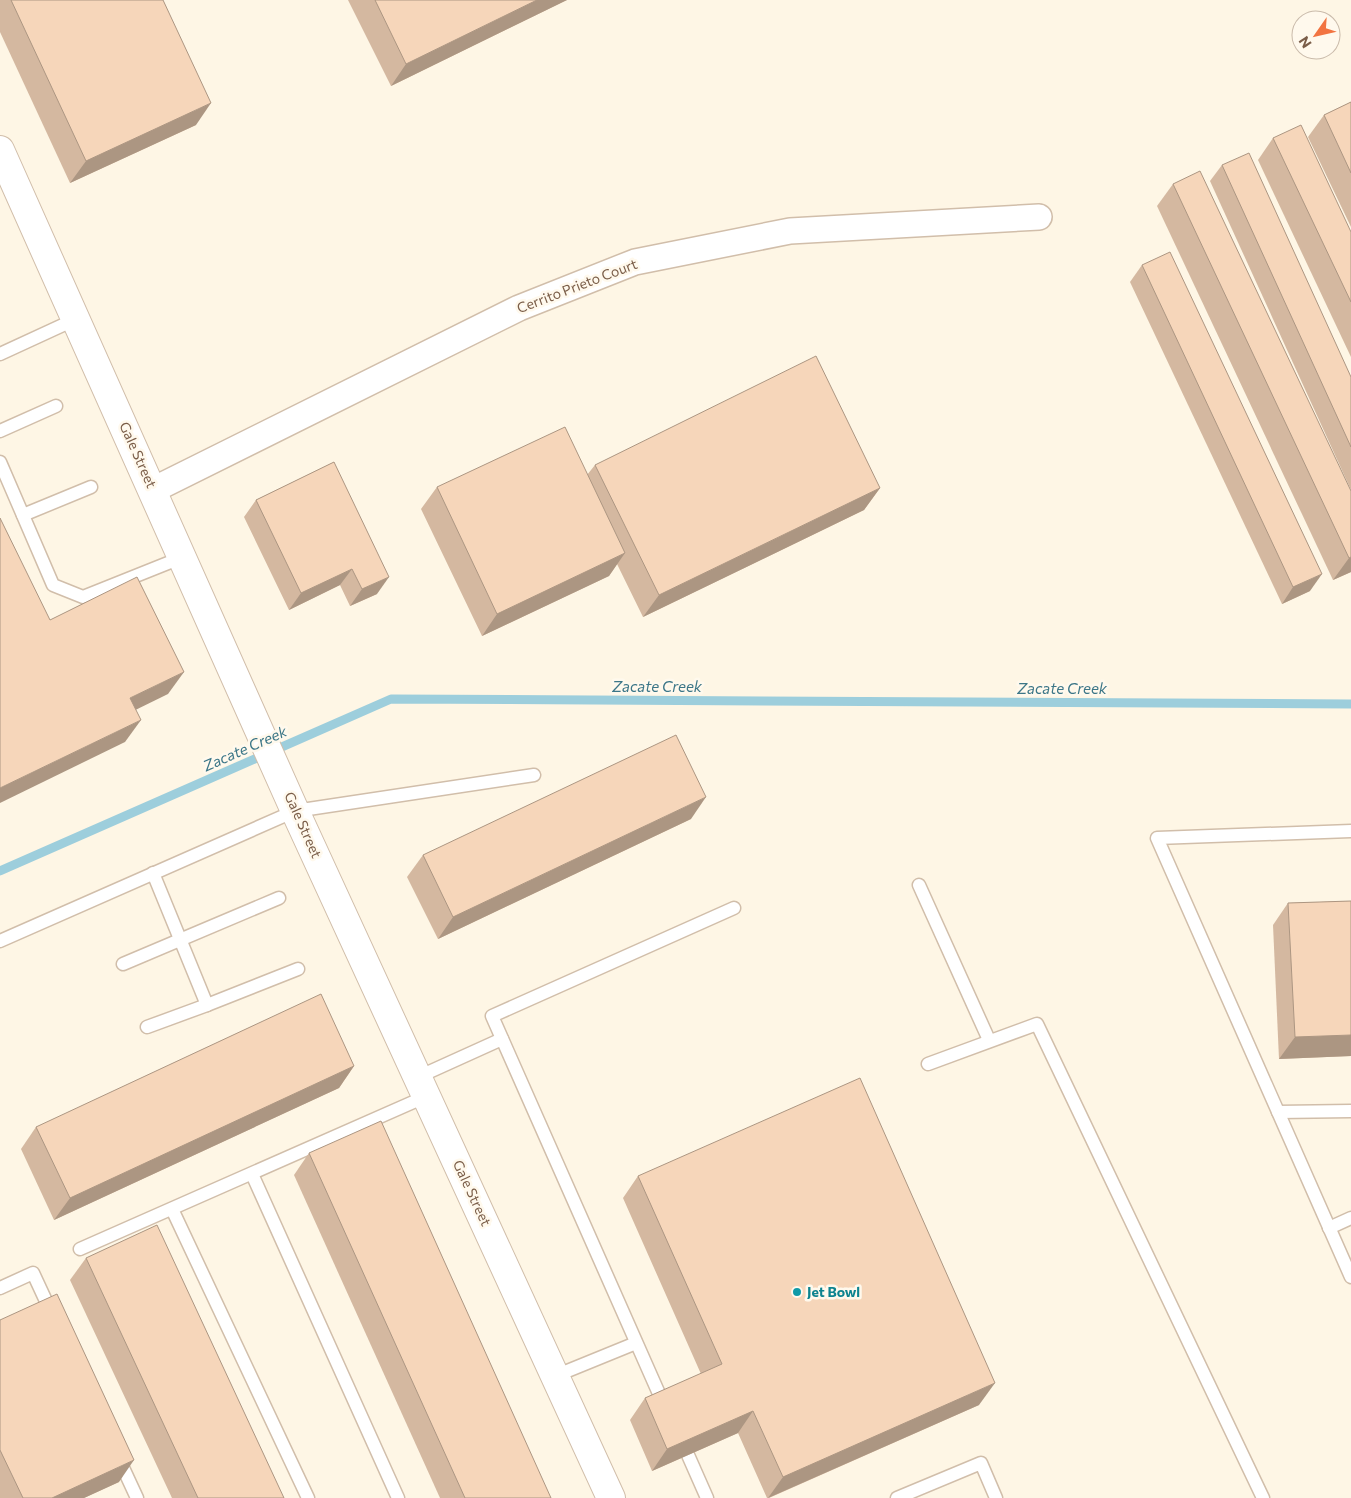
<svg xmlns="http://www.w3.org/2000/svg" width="1351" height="1498" font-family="Commissioner,sans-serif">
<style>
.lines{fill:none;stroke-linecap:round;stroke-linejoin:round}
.stream{stroke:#9dcedc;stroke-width:9}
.service-casing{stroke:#d1beaa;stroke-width:15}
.minor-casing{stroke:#d1beaa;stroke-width:28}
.tertiary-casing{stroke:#d1beaa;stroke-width:30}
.service{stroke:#fff;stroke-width:12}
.minor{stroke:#fff;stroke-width:25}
.tertiary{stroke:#fff;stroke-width:28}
.wall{fill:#d4b8a0}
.shaded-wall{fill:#ac9682}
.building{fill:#f6d6ba;stroke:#ac9682}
.culture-dot{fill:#0f9aa8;stroke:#fff9ed;stroke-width:2}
.labels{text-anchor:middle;stroke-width:5;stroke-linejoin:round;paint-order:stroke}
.street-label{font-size:14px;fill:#7a5d48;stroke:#fff9ed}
.culture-label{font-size:14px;font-weight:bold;fill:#0d838f;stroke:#fff9ed;text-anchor:start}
.water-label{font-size:15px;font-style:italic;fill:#3c7687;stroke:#fff9ed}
</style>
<rect width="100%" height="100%" fill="#fef6e5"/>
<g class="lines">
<path class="stream" d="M 0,871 L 391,699 L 1351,704"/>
<defs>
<g id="service">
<path d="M 0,354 L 76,319"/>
<path d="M 0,431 L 56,406"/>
<path d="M 0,462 L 53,585 L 83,597 L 183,557"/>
<path d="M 23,515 L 91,487"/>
<path d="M 1351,831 L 1157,838 L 1351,1277"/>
<path d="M 919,885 L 989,1040"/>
<path d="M 0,941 L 295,811 L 534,775"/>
<path d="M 123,964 L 279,898"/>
<path d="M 207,1005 L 298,969"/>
<path d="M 147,1027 L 207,1005 L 153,873"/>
<path d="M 928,1064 L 1037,1024 L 1263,1498"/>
<path d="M 418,1077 L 502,1039"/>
<path d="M 1278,1112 L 1351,1111"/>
<path d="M 252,1174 L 398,1498"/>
<path d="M 172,1209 L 308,1498"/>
<path d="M 1329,1228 L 1351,1218"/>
<path d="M 80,1249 L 427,1096"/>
<path d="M 0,1288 L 33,1273 L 52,1314"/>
<path d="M 555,1376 L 636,1343"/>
<path d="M 664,1405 L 492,1016 L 734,908"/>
<path d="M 688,1455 L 707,1498"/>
<path d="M 118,1457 L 137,1498"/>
<path d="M 897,1498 L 981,1463 L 996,1498"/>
</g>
<path id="minor" d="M 153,490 L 519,308 L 635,262 L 790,231 L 1039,217"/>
<path id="tertiary" d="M 0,150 L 295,811 L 611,1498"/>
</defs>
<use href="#service" class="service-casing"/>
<use href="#minor" class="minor-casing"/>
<use href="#tertiary" class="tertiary-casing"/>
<use href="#service" class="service"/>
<use href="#minor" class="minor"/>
<use href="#tertiary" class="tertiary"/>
</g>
<g class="wall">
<path d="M 0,0 L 163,0 L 196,125 L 70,183 L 0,32 Z"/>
<path d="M 348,0 L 567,0 L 391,86 Z"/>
<path d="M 1351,102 L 1351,227 L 1308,137 L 1324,115 Z"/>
<path d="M 1273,138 L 1351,232 L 1351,357 L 1258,160 Z"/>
<path d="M 1222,165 L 1351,377 L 1351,490 L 1210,181 Z"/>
<path d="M 1173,184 L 1351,491 L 1351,572 L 1333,580 L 1157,206 Z"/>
<path d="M 1142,265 L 1310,591 L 1282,604 L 1130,282 Z"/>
<path d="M 334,462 L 377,594 L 350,606 L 340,585 L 289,610 L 244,517 L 256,500 Z"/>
<path d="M 595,465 L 880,488 L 864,510 L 643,617 L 617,564 L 609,576 L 482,636 L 421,509 L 437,487 L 587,475 Z"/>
<path d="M 691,819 L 438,939 L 407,877 L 423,855 Z"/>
<path d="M 1351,901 L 1351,1056 L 1279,1059 L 1273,925 L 1288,903 Z"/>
<path d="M 354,1066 L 339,1088 L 54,1220 L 21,1149 L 36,1127 Z"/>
<path d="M 309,1153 L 551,1498 L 440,1498 L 294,1175 Z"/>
<path d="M 638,1176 L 979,1405 L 769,1498 L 767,1498 L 738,1433 L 652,1471 L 630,1420 L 645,1398 L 701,1374 L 623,1198 Z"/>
<path d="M 86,1258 L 284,1498 L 172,1498 L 70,1280 Z"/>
<path d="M 0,1320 L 119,1482 L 84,1498 L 0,1498 Z"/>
</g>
<g class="shaded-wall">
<path d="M 537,0 L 567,0 L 391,86 L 406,64 Z"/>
<path d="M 211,103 L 196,125 L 70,183 L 86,161 Z"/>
<path d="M 880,488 L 864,510 L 643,617 L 659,595 Z"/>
<path d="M 625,553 L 609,576 L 482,636 L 497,614 Z"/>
<path d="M 1351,557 L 1351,572 L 1333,580 L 1349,558 Z"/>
<path d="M 352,569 L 340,585 L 289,610 L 301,593 Z"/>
<path d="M 1322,574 L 1310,591 L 1282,604 L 1293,587 Z"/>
<path d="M 389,577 L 377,594 L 350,606 L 362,589 Z"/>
<path d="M 184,672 L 168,694 L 115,720 L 130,698 Z"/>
<path d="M 141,720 L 125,742 L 0,803 L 0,788 Z"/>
<path d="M 706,797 L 691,819 L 438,939 L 453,917 Z"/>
<path d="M 1351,1035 L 1351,1056 L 1279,1059 L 1295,1037 Z"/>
<path d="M 354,1066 L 339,1088 L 54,1220 L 70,1198 Z"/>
<path d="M 995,1383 L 979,1405 L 768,1498 L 783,1477 Z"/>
<path d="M 753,1411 L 738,1433 L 652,1471 L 667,1449 Z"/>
<path d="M 134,1460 L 119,1482 L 84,1498 L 52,1498 Z"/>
</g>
<g class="building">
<path d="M 11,0 L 163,0 L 211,103 L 86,161 Z"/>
<path d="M 375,0 L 537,0 L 406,64 Z"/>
<path d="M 1351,102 L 1351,173 L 1324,115 Z"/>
<path d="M 1301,125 L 1351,232 L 1351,302 L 1273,138 Z"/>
<path d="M 1249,153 L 1351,377 L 1351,447 L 1222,165 Z"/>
<path d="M 1200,171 L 1351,491 L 1351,557 L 1349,558 L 1173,184 Z"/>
<path d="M 1170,252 L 1322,574 L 1293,587 L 1142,265 Z"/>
<path d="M 816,356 L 880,488 L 659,595 L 595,465 Z"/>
<path d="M 565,427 L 625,553 L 497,614 L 437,487 Z"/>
<path d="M 334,462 L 389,577 L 362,589 L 352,569 L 301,593 L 256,500 Z"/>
<path d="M 0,518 L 50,620 L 137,577 L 184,672 L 130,698 L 141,720 L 0,788 Z"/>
<path d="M 676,735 L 706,797 L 453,917 L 423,855 Z"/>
<path d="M 1351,901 L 1351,1035 L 1295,1037 L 1288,903 Z"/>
<path d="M 321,994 L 354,1066 L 70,1198 L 36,1127 Z"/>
<path d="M 860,1078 L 995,1383 L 783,1477 L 753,1411 L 667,1449 L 645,1398 L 722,1364 L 638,1176 Z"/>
<path d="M 381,1121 L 551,1498 L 465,1498 L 309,1153 Z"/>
<path d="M 157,1225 L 284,1498 L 198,1498 L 86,1258 Z"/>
<path d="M 57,1294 L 134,1460 L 52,1498 L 23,1498 L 0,1450 L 0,1320 Z"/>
</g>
<circle class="culture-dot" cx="797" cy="1292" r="5"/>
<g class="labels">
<g class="street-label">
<text transform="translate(577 286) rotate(-21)" y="5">Cerrito Prieto Court</text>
<text transform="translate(138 455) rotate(66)" y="5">Gale Street</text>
<text transform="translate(303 825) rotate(66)" y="5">Gale Street</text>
<text transform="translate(472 1193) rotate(65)" y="5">Gale Street</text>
</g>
<g class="culture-label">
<text x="807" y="1297">Jet Bowl</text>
</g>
<g class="water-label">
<text x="657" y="692">Zacate Creek</text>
<text x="1062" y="694">Zacate Creek</text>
<text transform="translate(245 749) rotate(-24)" y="5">Zacate Creek</text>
</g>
</g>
<g transform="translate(1316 35) rotate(236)"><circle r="24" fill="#fff9ed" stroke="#cabbab"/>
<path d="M0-4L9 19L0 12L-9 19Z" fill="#f27441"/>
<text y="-8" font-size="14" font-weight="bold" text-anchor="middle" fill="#7a5d48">N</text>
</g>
</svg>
